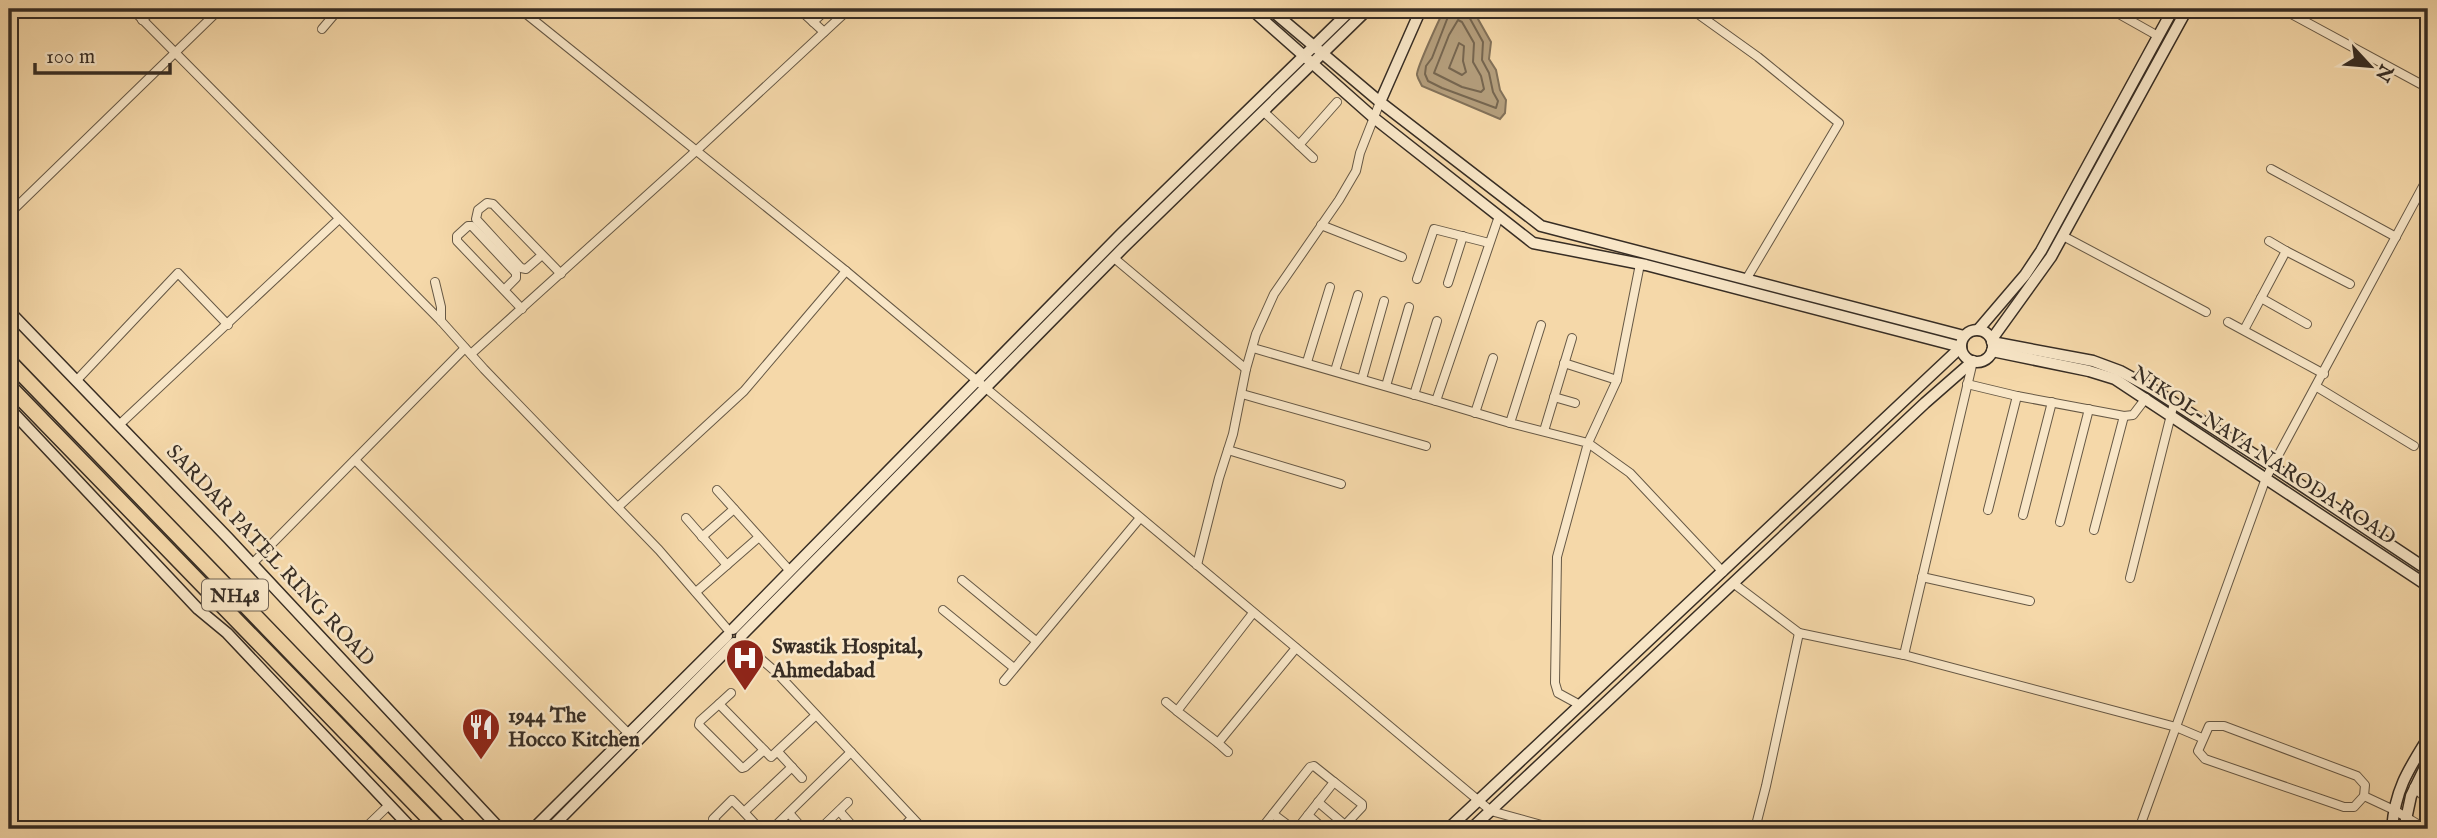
<svg xmlns="http://www.w3.org/2000/svg" width="2437" height="838" font-family="'IM FELL English',serif">
<style>
.water{fill:#b49e7c;stroke:#827159;stroke-width:2}
.lines{fill:none;stroke-linecap:round;stroke-linejoin:round}
.shore{stroke:#766650;stroke-width:2}
.street-casing{stroke:#665845;stroke-width:10}
.secondary-casing{stroke:#372d24;stroke-width:13}
.highway-casing{stroke:#372d24;stroke-width:17}
.street{stroke:#f8e6c7;stroke-width:8}
.secondary{stroke:#f8e6c7;stroke-width:10}
.highway{stroke:#f5d8a9;stroke-width:14}
.labels{text-anchor:middle;stroke-width:5;stroke-linejoin:round;paint-order:stroke}
.shield{fill:#f8e6c7;stroke:#716455;stroke-width:2}
.shield-label{font-size:19px;font-weight:bold;fill:#372d24}
.street-label{font-size:21px;fill:#372d24;stroke:#f8e6c7}
.poi-label{font-size:21px;font-weight:bold;fill:#372d24;stroke:#f8e6c7;text-anchor:start}
</style>
<rect width="100%" height="100%" fill="#f5d8a9"/>
<filter id="stains"><feTurbulence type="fractalNoise" baseFrequency=".00286" numOctaves="4"/><feColorMatrix values="0 0 0 0 .2 0 0 0 0 .09 0 0 0 0 .02 0 0 0 .5 -.17"/></filter>
<radialGradient id="worn" r=".72"><stop offset=".6" stop-color="#630" stop-opacity="0"/><stop offset="1" stop-color="#630" stop-opacity=".3"/></radialGradient>
<path class="water" d="M 1459,9 L 1474,12 L 1491,42 L 1489,59 L 1496,70 L 1500,90 L 1506,100 L 1505,113 L 1500,119 L 1422,86 C 1420,82 1418,79 1417,75 C 1416,69 1440,18 1444,10 Z"/>
<g class="lines">
<g class="shore">
<path d="M 1451,9 L 1432,58 L 1426,66 L 1425,74 L 1428,81 L 1442,88 L 1496,108 L 1498,101 L 1493,92 L 1489,73 L 1482,60 L 1483,42 L 1468,15 L 1467,9"/>
<path d="M 1458,20 L 1462,22 L 1474,43 L 1473,62 L 1481,76 L 1484,89 L 1481,92 L 1462,87 L 1434,73 L 1449,35 Z"/>
<path d="M 1459,43 L 1464,46 L 1463,61 L 1466,72 L 1462,75 L 1449,68 Z"/>
</g>
<defs>
<g id="street">
<path d="M 132,9 L 441,321 L 484,369 L 659,550 L 729,631"/>
<path d="M 520,9 L 846,271 L 1491,811 L 1556,829"/>
<path d="M 799,9 L 824,32"/>
<path d="M 1691,9 L 1758,57 L 1839,123 L 1747,278"/>
<path d="M 2110,9 L 2158,36"/>
<path d="M 2282,9 L 2428,88"/>
<path d="M 142,20 L 154,9"/>
<path d="M 813,22 L 827,9"/>
<path d="M 322,29 L 339,9"/>
<path d="M 1263,111 L 1313,158"/>
<path d="M 1299,145 L 1337,102"/>
<path d="M 2271,169 L 2396,237"/>
<path d="M 9,214 L 220,9"/>
<path d="M 1499,216 L 1436,401 L 1510,423"/>
<path d="M 1321,225 L 1402,257"/>
<path d="M 2063,236 L 2206,312"/>
<path d="M 2286,251 L 2350,284"/>
<path d="M 542,255 L 526,269 L 521,268 L 476,219 L 478,210 L 487,203 L 493,204 L 561,274"/>
<path d="M 1114,258 L 1246,369"/>
<path d="M 1640,264 L 1617,380 L 1588,443 L 1630,473 L 1723,572"/>
<path d="M 1417,279 L 1434,229 L 1489,243"/>
<path d="M 435,282 L 441,307 L 441,321"/>
<path d="M 1448,283 L 1463,236"/>
<path d="M 504,290 L 516,278 L 516,273 L 472,226 L 468,226 L 457,236 L 457,241 L 522,309"/>
<path d="M 2261,298 L 2307,324"/>
<path d="M 2228,322 L 2324,374"/>
<path d="M 1541,325 L 1510,423 L 1588,443 L 1557,557 L 1555,683 L 1558,693 L 1580,705"/>
<path d="M 2244,330 L 2286,251 L 2269,241"/>
<path d="M 1253,348 L 1436,401"/>
<path d="M 471,354 L 697,150 L 849,9"/>
<path d="M 1973,361 L 1904,655 L 2176,727 L 2202,738"/>
<path d="M 1307,362 L 1330,287"/>
<path d="M 1564,363 L 1617,380"/>
<path d="M 1335,371 L 1358,295"/>
<path d="M 1362,379 L 1384,301"/>
<path d="M 76,381 L 178,273 L 228,325"/>
<path d="M 1967,384 L 2017,396 L 2124,416 L 2094,530"/>
<path d="M 1386,386 L 1409,307"/>
<path d="M 2317,387 L 2414,446"/>
<path d="M 1242,394 L 1426,446"/>
<path d="M 1414,395 L 1437,321"/>
<path d="M 1554,397 L 1575,403"/>
<path d="M 1475,413 L 1493,358"/>
<path d="M 2124,416 L 2133,415 L 2146,398"/>
<path d="M 119,425 L 339,219"/>
<path d="M 1544,431 L 1572,338"/>
<path d="M 1228,450 L 1341,484"/>
<path d="M 355,460 L 628,733"/>
<path d="M 717,490 L 790,571"/>
<path d="M 618,507 L 744,391 L 846,271"/>
<path d="M 1988,510 L 2017,396"/>
<path d="M 2023,515 L 2052,402"/>
<path d="M 686,518 L 727,565"/>
<path d="M 2060,522 L 2089,409"/>
<path d="M 702,537 L 734,509"/>
<path d="M 252,564 L 465,348"/>
<path d="M 1197,565 L 1219,478 L 1233,434 L 1246,369 L 1256,334 L 1274,294 L 1339,200 L 1356,171 L 1360,153 L 1380,102"/>
<path d="M 1922,577 L 2030,601"/>
<path d="M 2130,578 L 2174,403"/>
<path d="M 962,580 L 1036,641"/>
<path d="M 1733,583 L 1799,633 L 1904,655"/>
<path d="M 696,592 L 759,537"/>
<path d="M 943,610 L 1014,668"/>
<path d="M 1253,613 L 1177,711 L 1218,743 L 1296,648"/>
<path d="M 739,640 L 777,673 L 923,829"/>
<path d="M 1004,681 L 1140,518"/>
<path d="M 731,693 L 719,704 L 771,757 L 816,715"/>
<path d="M 1166,702 L 1177,711"/>
<path d="M 719,704 L 700,721 L 699,725 L 742,768 L 745,767 L 764,750"/>
<path d="M 2209,726 L 2224,726 L 2357,776 L 2365,785 L 2364,796 L 2354,807 L 2344,807 L 2205,759 L 2198,751 Z"/>
<path d="M 1218,743 L 1228,752"/>
<path d="M 778,752 L 802,778"/>
<path d="M 2414,787 L 2428,800"/>
<path d="M 2364,796 L 2394,810 L 2426,829"/>
<path d="M 1318,802 L 1345,825 L 1362,807 L 1362,804 L 1334,782"/>
<path d="M 744,812 L 756,825"/>
<path d="M 789,813 L 803,829"/>
<path d="M 841,813 L 855,829"/>
<path d="M 1273,814 L 1293,829"/>
<path d="M 1308,815 L 1324,829"/>
<path d="M 364,829 L 389,805"/>
<path d="M 722,829 L 713,819 L 732,800 L 744,812 L 792,767"/>
<path d="M 772,829 L 851,752"/>
<path d="M 820,829 L 848,802"/>
<path d="M 901,829 L 912,818"/>
<path d="M 1261,829 L 1310,767 L 1314,766 L 1334,782 L 1297,829"/>
<path d="M 1755,829 L 1766,786 L 1799,633"/>
<path d="M 2139,829 L 2266,478 L 2428,177"/>
</g>
<g id="secondary">
<path d="M 1251,9 L 1374,118 L 1533,243 L 1646,265 L 1961,347"/>
<path d="M 1270,9 L 1380,102 L 1541,226 L 1964,336"/>
<path d="M 1380,102 L 1421,9"/>
<path d="M 9,311 L 228,538 L 500,829"/>
<path d="M 1978,330 L 2025,275 L 2041,251 L 2173,9"/>
<circle cx="1977" cy="346" r="16"/>
<path d="M 1992,339 L 2051,257 L 2187,9"/>
<path d="M 1992,342 L 2093,361 L 2120,371 L 2151,388 L 2272,466 L 2428,570"/>
<path d="M 1992,351 L 2089,371 L 2115,379 L 2428,586"/>
<path d="M 9,408 L 198,609 L 227,633 L 412,829"/>
<path d="M 733,629 L 1121,234 L 1352,9"/>
<path d="M 741,636 L 1123,248 L 1368,9"/>
<path d="M 533,829 L 727,636"/>
<path d="M 550,829 L 734,643"/>
<path d="M 1448,829 L 1961,347"/>
<path d="M 1471,829 L 1925,403 L 1973,361"/>
<path d="M 2392,829 C 2395,790 2408,770 2428,738"/>
<path d="M 2404,829 L 2411,796 L 2428,761"/>
</g>
<g id="highway">
<path d="M 9,361 L 461,829"/>
<path d="M 9,386 L 439,829"/>
</g>
</defs>
<use href="#street" class="street-casing"/>
<use href="#secondary" class="secondary-casing"/>
<use href="#highway" class="highway-casing"/>
<use href="#street" class="street"/>
<use href="#secondary" class="secondary"/>
<use href="#highway" class="highway"/>
</g>
<defs>
<symbol id="hospital-pin" viewBox="-11 -11 22 30"><path d="M0 17L-7.5 6A9.5 9.5 0 1 1 7.5 6Z" fill="#8f2418" stroke="#f8e6c7"/><path d="M-5-5h3v3.5h4V-5h3V5h-3V1.5h-4V5h-3Z" fill="#fff"/></symbol>
<symbol id="restaurant-pin" viewBox="-11 -11 22 30"><path d="M0 17L-7.5 6A9.5 9.5 0 1 1 7.5 6Z" fill="#8f2418" stroke="#f8e6c7"/><path d="M-5-6h1v4h1v-4h1v4h1v-4h1v5L-1.5 .5V6h-2V.5L-5-1ZM5-6V6H3V1.5H1.5Q1.5-4 5-6Z" fill="#fff"/></symbol>
</defs>
<g fill-rule="evenodd">
<use href="#hospital-pin" x="723" y="636" width="44" height="60"/>
<use href="#restaurant-pin" x="459" y="705" width="44" height="60"/>
</g>
<g class="labels">
<rect class="shield" x="202" y="579.5" width="66" height="31" rx="5"/>
<g class="shield-label">
<text x="235" y="602">NH48</text>
</g>
<g class="street-label">
<text transform="translate(2264 455) rotate(33)" y="7">NIKOL-NAVA NARODA ROAD</text>
<text transform="translate(271 555) rotate(47)" y="7">SARDAR PATEL RING ROAD</text>
</g>
<g class="poi-label">
<text x="772" y="653">Swastik Hospital,<tspan x="772" dy="24">Ahmedabad</tspan></text>
<text x="508" y="722">1944 The<tspan x="508" dy="24">Hocco Kitchen</tspan></text>
</g>
</g>
<rect width="2437" height="838" fill="none" stroke="#f5d8a9" stroke-width="35"/>
<rect x="10" y="10" width="2416" height="817" fill="none" stroke="#372d24" stroke-width="3.5"/>
<rect x="18" y="18" width="2402" height="803" fill="none" stroke="#372d24" stroke-width="2"/>
<g transform="translate(2370 66) rotate(116)" stroke="#f8e6c7" stroke-width="5" paint-order="stroke">
<path d="M0-5L12 26L0 18L-12 26Z" fill="#372d24"/>
<text y="-10" font-size="19" font-weight="bold" text-anchor="middle" fill="#372d24">N</text>
</g>
<path d="M35 63v10h135v-10" fill="none" stroke="#372d24" stroke-width="3.5"/>
<text x="46" y="63" font-size="21" fill="#372d24" stroke="#f8e6c7" stroke-width="5" paint-order="stroke">100 m</text>
<rect width="100%" height="100%" filter="url(#stains)"/>
<rect width="100%" height="100%" fill="url(#worn)"/>
</svg>
